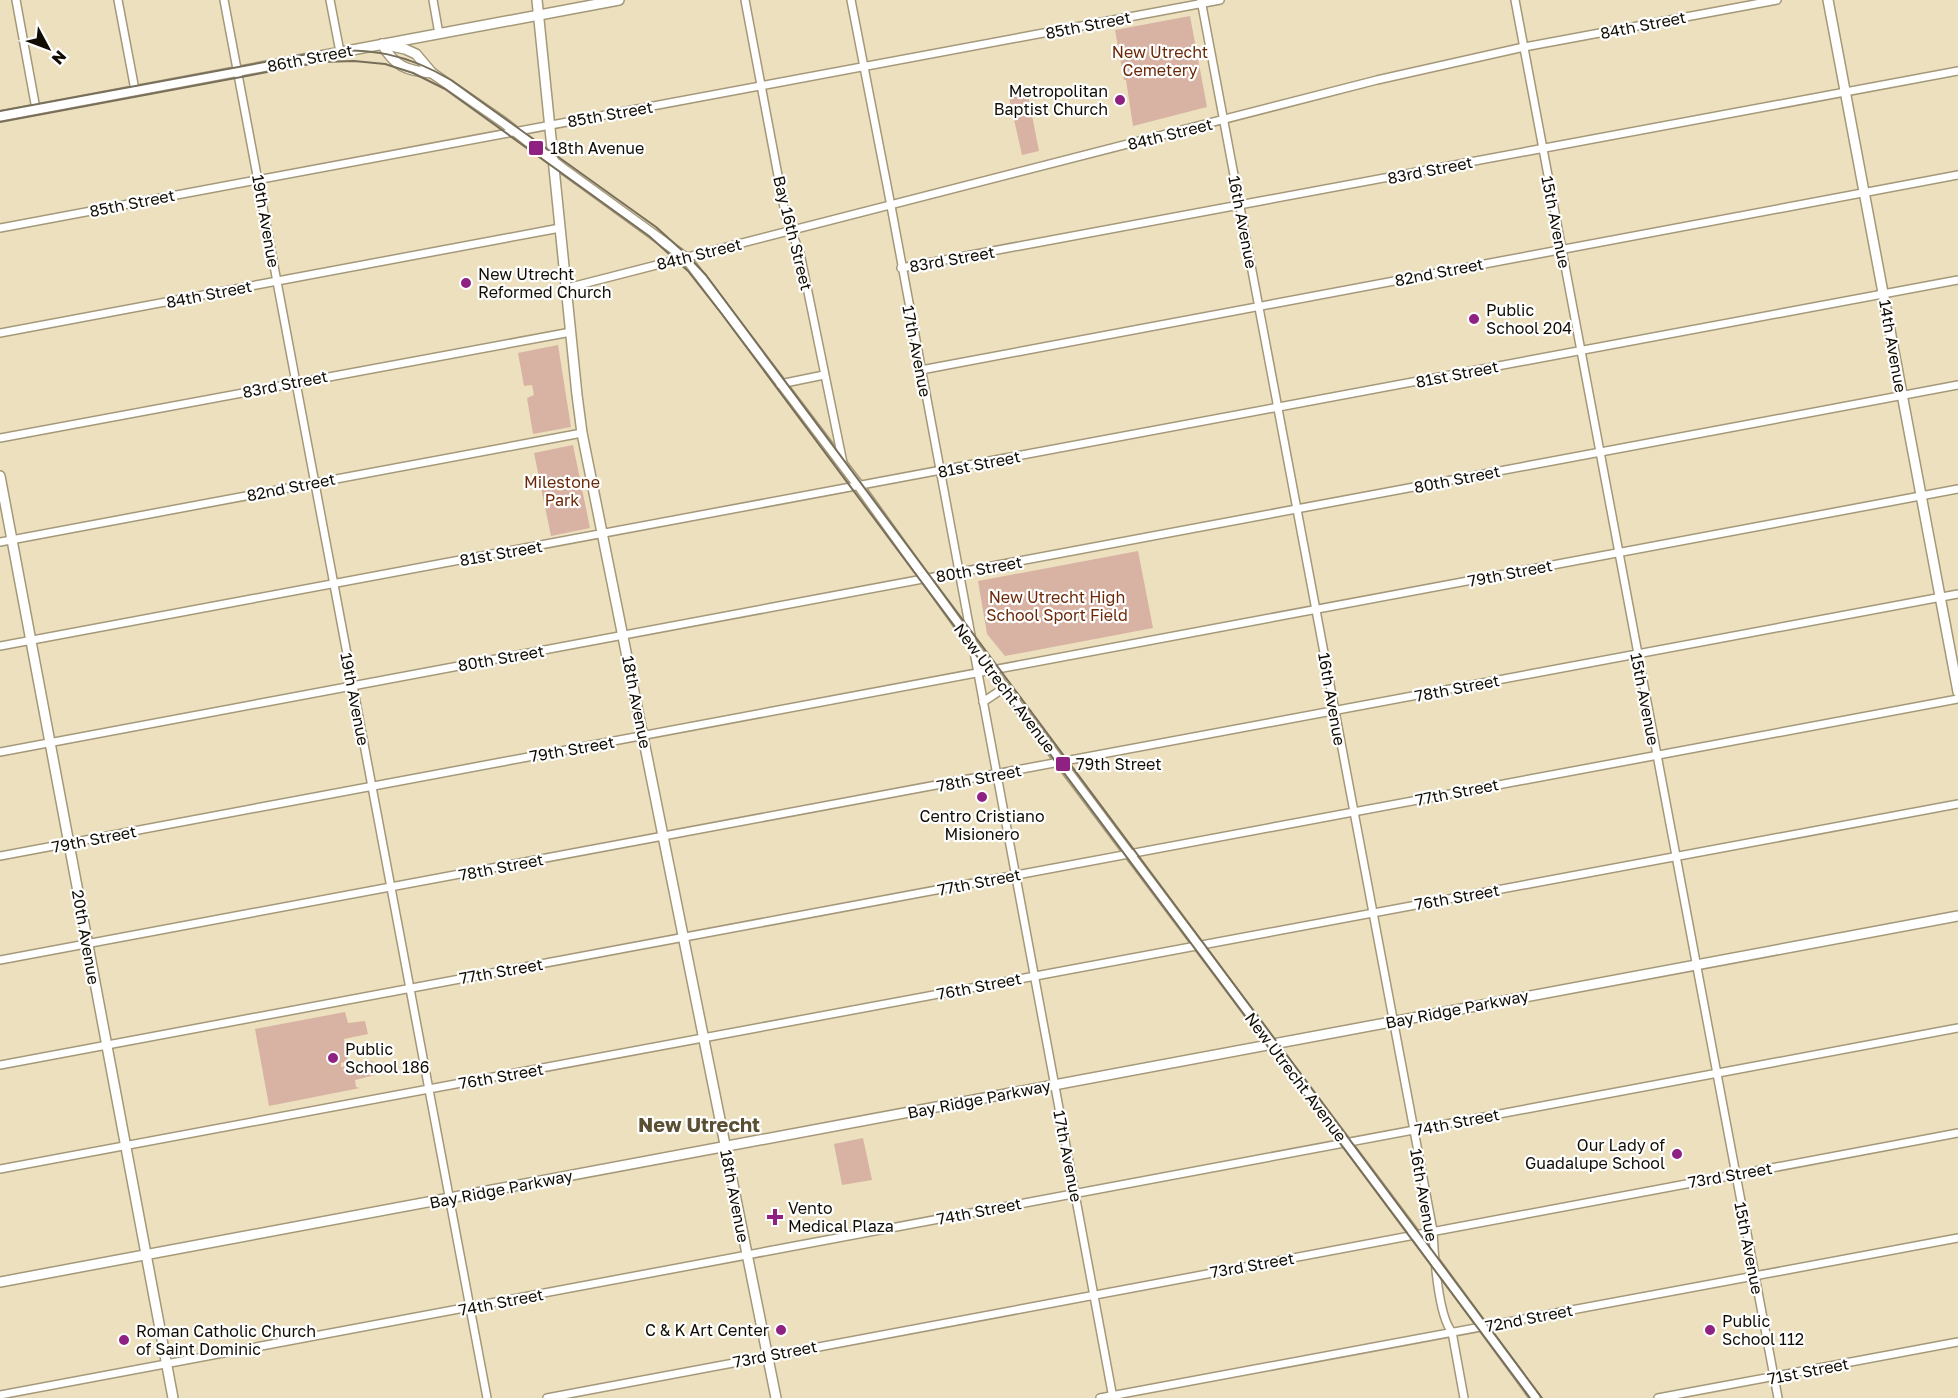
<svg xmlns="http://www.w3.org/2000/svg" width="1958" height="1398" font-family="'Golos Text',sans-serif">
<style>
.green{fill:#d8b2a2}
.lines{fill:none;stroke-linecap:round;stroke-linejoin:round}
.street-casing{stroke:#a49879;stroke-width:10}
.secondary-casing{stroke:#a49879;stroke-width:12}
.street{stroke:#fff;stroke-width:7}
.secondary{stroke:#fff;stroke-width:9}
.rail{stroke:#776f5a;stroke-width:2}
.poi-dot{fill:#8f2183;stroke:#fff;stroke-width:2}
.labels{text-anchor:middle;stroke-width:4.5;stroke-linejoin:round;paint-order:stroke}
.street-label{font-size:16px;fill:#120d03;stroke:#fff}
.park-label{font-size:16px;fill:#6b2806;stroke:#fff}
.poi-label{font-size:16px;fill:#120d03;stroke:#fff;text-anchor:start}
.quarter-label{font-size:20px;font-weight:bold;fill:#5a4f32;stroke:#fff}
</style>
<rect width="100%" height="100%" fill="#ece0bf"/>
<g class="green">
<path d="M 1190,16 L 1207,107 L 1133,126 L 1126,80 L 1124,80 L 1115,30 Z"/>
<path d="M 1027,90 L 1039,151 L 1022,155 L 1008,93 Z"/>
<path d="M 558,345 L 571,427 L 533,434 L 527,398 L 534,395 L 532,385 L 524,386 L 518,353 Z"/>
<path d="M 573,445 L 590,528 L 551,536 L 534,453 Z"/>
<path d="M 1138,551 L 1153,628 L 1005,656 L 987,634 L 978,581 Z"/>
<path d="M 345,1012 L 348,1023 L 365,1021 L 368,1034 L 344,1039 L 348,1061 L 341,1063 L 341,1067 L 373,1061 L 375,1075 L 355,1080 L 356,1087 L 360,1088 L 269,1106 L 255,1029 Z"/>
<path d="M 863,1138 L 872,1180 L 842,1185 L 834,1144 Z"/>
</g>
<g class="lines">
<defs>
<g id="street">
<path d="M 16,0 L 36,109"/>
<path d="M 118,0 L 135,90"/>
<path d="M 224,0 L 487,1398"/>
<path d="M 330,0 L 340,52"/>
<path d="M 433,0 L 439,34"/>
<path d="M 745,0 L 786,218 L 800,253 L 843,463"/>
<path d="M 851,0 L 891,206 L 1113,1398"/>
<path d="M 1201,0 L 1433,1231 C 1434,1253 1438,1316 1452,1332 L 1464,1398"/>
<path d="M 1515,0 L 1778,1398"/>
<path d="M 0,228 L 1220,0"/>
<path d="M 901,268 L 1958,71"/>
<path d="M 567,288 L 1377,80 L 1524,47 L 1777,0"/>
<path d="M 0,333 L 560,228"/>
<path d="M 921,370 L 1958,175"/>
<path d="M 780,384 L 824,375"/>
<path d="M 0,438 L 571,332"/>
<path d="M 0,542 L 582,433"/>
<path d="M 0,646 L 1958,280"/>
<path d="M 983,702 L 1004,688"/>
<path d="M 0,752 L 1958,385"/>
<path d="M 0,856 L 1958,489"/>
<path d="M 0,960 L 1958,594"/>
<path d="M 0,1065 L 1958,699"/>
<path d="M 0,1169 L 1958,804"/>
<path d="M 0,1395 L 1958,1028"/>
<path d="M 547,1398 L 1958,1133"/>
<path d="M 1100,1398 L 1958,1238"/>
<path d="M 1658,1398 L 1958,1342"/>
</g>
<g id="secondary">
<path d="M 537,0 L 577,395 L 582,433 L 776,1398"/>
<path d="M 1828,0 L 1958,692"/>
<path d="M 382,44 L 405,49 L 416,54 L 432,73 L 503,122 L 566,171 L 686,258 L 859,486 L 991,670 L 1409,1226 L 1535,1398"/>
<path d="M 382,44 C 394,66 407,71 432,73"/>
<path d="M 0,116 L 619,0"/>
<path d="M 0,476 L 173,1398"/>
<path d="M 0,1282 L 1958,916"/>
</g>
</defs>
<use href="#street" class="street-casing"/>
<use href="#secondary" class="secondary-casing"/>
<use href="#street" class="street"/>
<use href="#secondary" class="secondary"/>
<g class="rail">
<path d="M 0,111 L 319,52 C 370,47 407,54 451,80 L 656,227 L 685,253 L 706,275 L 1542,1398"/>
<path d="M 0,122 L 321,62 L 354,61 L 385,64 L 413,73 L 445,89 L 649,236 L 688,271 L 721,313 L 1530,1398"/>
</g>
</g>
<g class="poi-dot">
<circle cx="1120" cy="100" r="6"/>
<rect x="528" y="140" width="16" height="16" rx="3"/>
<circle cx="466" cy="283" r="6"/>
<circle cx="1474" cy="319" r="6"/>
<rect x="1055" y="756" width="16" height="16" rx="3"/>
<circle cx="982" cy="797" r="6"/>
<circle cx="333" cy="1058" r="6"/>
<circle cx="1677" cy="1154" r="6"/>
<path d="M772 1208h6v6h6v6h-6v6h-6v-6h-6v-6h6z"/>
<circle cx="781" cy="1330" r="6"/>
<circle cx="1710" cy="1330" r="6"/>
<circle cx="124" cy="1340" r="6"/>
</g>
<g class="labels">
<g class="street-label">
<text transform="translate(1088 25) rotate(-11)" y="6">85th Street</text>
<text transform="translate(1643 25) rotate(-11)" y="6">84th Street</text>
<text transform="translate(310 58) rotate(-11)" y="6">86th Street</text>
<text transform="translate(610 114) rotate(-10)" y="6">85th Street</text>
<text transform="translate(1170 134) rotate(-14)" y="6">84th Street</text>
<text transform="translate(1430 170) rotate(-11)" y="6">83rd Street</text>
<text transform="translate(132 203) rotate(-11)" y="6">85th Street</text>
<text transform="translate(266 221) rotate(80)" y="6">19th Avenue</text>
<text transform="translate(1243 222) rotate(79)" y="6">16th Avenue</text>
<text transform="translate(1556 222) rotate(79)" y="6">15th Avenue</text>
<text transform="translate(793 233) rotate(76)" y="6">Bay 16th Street</text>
<text transform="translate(699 254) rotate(-14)" y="6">84th Street</text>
<text transform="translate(952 259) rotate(-10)" y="6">83rd Street</text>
<text transform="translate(1439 272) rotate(-11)" y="6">82nd Street</text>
<text transform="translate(209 294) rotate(-11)" y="6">84th Street</text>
<text transform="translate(1893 346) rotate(80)" y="6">14th Avenue</text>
<text transform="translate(917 351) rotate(79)" y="6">17th Avenue</text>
<text transform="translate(1457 374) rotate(-11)" y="6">81st Street</text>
<text transform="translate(285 384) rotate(-11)" y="6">83rd Street</text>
<text transform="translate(979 464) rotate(-11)" y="6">81st Street</text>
<text transform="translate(1457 479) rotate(-11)" y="6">80th Street</text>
<text transform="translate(291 487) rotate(-11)" y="6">82nd Street</text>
<text transform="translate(501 553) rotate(-10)" y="6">81st Street</text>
<text transform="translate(979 569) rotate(-10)" y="6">80th Street</text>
<text transform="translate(1510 573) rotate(-11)" y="6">79th Street</text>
<text transform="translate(501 658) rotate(-10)" y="6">80th Street</text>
<text transform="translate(1005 688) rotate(53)" y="6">New Utrecht Avenue</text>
<text transform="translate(1457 688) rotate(-11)" y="6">78th Street</text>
<text transform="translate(355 699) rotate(79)" y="6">19th Avenue</text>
<text transform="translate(1332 699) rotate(80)" y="6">16th Avenue</text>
<text transform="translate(1645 699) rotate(79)" y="6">15th Avenue</text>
<text transform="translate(637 702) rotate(79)" y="6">18th Avenue</text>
<text transform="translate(572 749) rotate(-10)" y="6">79th Street</text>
<text transform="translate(979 778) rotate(-11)" y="6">78th Street</text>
<text transform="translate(1457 792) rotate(-11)" y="6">77th Street</text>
<text transform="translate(94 839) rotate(-11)" y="6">79th Street</text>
<text transform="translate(501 867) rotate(-11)" y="6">78th Street</text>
<text transform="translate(979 882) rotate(-11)" y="6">77th Street</text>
<text transform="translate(1457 897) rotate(-10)" y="6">76th Street</text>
<text transform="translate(86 937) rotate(80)" y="6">20th Avenue</text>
<text transform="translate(501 971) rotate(-10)" y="6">77th Street</text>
<text transform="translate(979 986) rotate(-11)" y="6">76th Street</text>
<text transform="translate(1457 1009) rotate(-11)" y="6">Bay Ridge Parkway</text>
<text transform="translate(501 1076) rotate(-10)" y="6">76th Street</text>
<text transform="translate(1296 1077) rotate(53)" y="6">New Utrecht Avenue</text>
<text transform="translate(979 1099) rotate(-11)" y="6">Bay Ridge Parkway</text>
<text transform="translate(1457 1122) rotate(-11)" y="6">74th Street</text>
<text transform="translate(1068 1156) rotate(79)" y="6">17th Avenue</text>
<text transform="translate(1730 1175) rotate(-10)" y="6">73rd Street</text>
<text transform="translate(501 1189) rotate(-11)" y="6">Bay Ridge Parkway</text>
<text transform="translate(1424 1195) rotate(80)" y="6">16th Avenue</text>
<text transform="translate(735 1196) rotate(79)" y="6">18th Avenue</text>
<text transform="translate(979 1211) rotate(-11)" y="6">74th Street</text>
<text transform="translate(1749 1248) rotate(79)" y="6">15th Avenue</text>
<text transform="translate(1252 1265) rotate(-10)" y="6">73rd Street</text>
<text transform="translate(501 1302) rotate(-11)" y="6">74th Street</text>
<text transform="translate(1529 1318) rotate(-11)" y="6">72nd Street</text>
<text transform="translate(775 1354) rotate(-11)" y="6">73rd Street</text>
<text transform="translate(1808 1371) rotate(-11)" y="6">71st Street</text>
</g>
<g class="park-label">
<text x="1160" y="58">New Utrecht<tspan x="1160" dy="18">Cemetery</tspan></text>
<text x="562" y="488">Milestone<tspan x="562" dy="18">Park</tspan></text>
<text x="1057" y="603">New Utrecht High<tspan x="1057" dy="18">School Sport Field</tspan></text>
</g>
<g class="poi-label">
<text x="1108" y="97" text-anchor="end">Metropolitan<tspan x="1108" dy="18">Baptist Church</tspan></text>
<text x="550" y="154">18th Avenue</text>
<text x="478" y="280">New Utrecht<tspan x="478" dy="18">Reformed Church</tspan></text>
<text x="1486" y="316">Public<tspan x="1486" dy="18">School 204</tspan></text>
<text x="1076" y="770">79th Street</text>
<text x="982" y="822" text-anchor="middle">Centro Cristiano<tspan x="982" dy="18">Misionero</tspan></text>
<text x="345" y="1055">Public<tspan x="345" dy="18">School 186</tspan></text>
<text x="1665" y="1151" text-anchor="end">Our Lady of<tspan x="1665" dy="18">Guadalupe School</tspan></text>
<text x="788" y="1214">Vento<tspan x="788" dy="18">Medical Plaza</tspan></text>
<text x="1722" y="1327">Public<tspan x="1722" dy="18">School 112</tspan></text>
<text x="769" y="1336" text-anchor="end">C &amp; K Art Center</text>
<text x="136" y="1337">Roman Catholic Church<tspan x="136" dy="18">of Saint Dominic</tspan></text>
</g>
<g class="quarter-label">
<text x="699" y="1132">New Utrecht</text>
</g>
</g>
<g transform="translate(48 48) rotate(131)" stroke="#ffffff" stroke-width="4.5" paint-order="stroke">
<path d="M0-4.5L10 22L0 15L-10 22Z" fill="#120d03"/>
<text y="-9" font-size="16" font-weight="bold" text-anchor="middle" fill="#120d03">N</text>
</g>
</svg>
